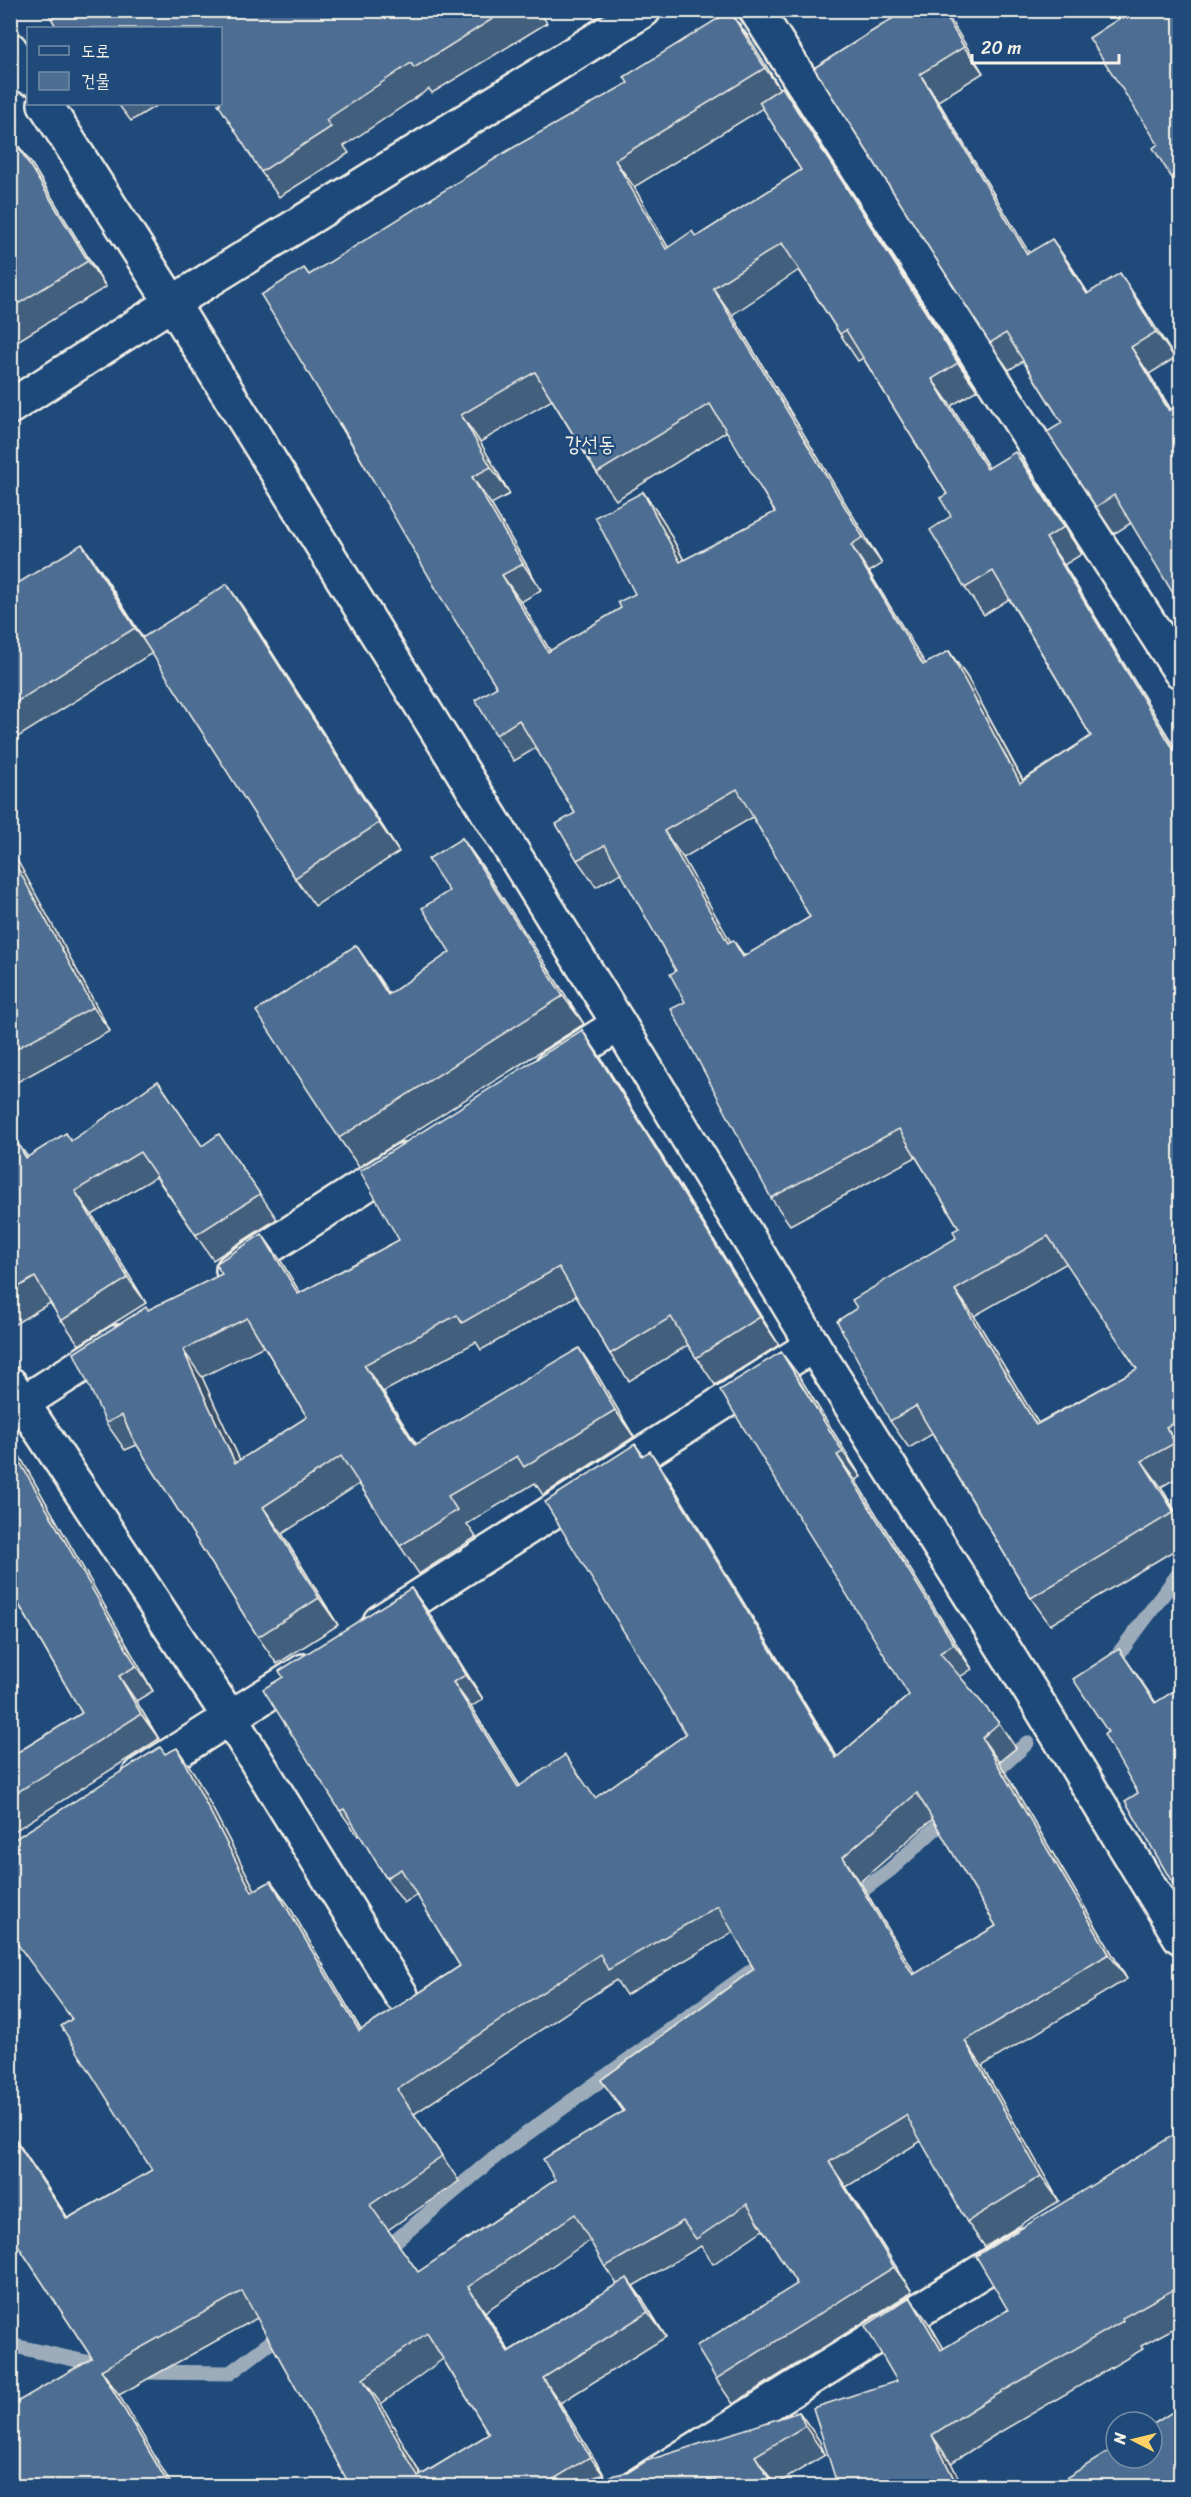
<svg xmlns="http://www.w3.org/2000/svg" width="1191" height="2497" font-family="Sriracha,'Poor Story',sans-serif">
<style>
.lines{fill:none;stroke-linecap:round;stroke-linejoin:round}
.stream{stroke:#9cacbb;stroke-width:15}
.minor-casing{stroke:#f4f1e8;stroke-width:38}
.minor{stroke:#1f4a7a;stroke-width:33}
.wall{fill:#425f7e;stroke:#f4f1e8;stroke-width:1.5;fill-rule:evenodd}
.shaded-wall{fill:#364d66;stroke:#f4f1e8;stroke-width:1.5}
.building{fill:#4d6e92;stroke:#f4f1e8;stroke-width:1.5;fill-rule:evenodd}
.labels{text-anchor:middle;stroke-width:4.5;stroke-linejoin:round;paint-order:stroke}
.quarter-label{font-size:21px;fill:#f4f1e8;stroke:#1f4a7a}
</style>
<rect width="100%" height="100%" fill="#1f4a7a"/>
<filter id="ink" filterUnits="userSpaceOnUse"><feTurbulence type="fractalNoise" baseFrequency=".0167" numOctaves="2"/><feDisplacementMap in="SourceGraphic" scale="12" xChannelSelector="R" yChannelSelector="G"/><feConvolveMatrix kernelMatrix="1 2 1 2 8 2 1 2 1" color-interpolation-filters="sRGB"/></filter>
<g filter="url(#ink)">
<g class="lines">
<g class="stream">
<path d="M 1117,1656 L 1180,1572"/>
<path d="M 987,1780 L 1027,1743"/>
<path d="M 849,1900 L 890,1870 L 952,1813"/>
<path d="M 380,2254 L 496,2156 L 769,1958"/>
<path d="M 10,2345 L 104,2366"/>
<path d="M 137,2372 L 230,2373 L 287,2330"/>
</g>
<defs>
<g id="minor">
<path d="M 756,10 L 1180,671"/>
<path d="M 10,49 L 28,77"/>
<path d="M 45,104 L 172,303 L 619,1024 L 813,1345 L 1043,1711 L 1180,1937"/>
<path d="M 10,407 L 172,303 L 644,10"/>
<path d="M 552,1067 L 619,1024"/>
<path d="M 233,1270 L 404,1160"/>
<path d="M 10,1384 L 230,1718 L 401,1995"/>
<path d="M 10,1411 L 118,1342"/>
<path d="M 380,1622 L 813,1345"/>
<path d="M 139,1775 L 304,1671"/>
<path d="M 637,2486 L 1024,2245"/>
</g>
</defs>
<use href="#minor" class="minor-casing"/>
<use href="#minor" class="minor"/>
</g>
<g class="wall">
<path d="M 46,10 L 546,10 L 541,14 L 547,23 L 432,93 L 429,89 L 344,146 L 349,153 L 279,197 L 261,172 L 220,28 Z"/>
<path d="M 906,10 L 943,10 L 983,73 L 938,101 L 1029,253 L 1071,266 L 1088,293 L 1138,300 L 1175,358 L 1149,374 L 1171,409 L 1131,523 L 1114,534 L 1096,507 L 1062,423 L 1023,361 L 1009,370 L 990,343 L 814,68 Z"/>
<path d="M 730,11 L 749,38 L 780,89 L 801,114 L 977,390 L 951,406 L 989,468 L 1034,478 L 1082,554 L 1064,565 L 1180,756 L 1180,1476 L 1161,1487 L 1180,1519 L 1180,1547 L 1050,1625 L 1031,1598 L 932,1434 L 909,1448 L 890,1421 L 857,1308 L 956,1238 L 959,1228 L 916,1157 L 790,1225 L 771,1198 L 685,1002 L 676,971 L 621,873 L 596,887 L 577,860 L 575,813 L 536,748 L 514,761 L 496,735 L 497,687 L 351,443 L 339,424 L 304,268 L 309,275 L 628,83 ZM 763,108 L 801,170 L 696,237 L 668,247 L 634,187 ZM 799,270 L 840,334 L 858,361 L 863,358 L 947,494 L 965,588 L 984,615 L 1009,599 L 1091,736 L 1023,780 L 967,677 L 949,651 L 925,664 L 869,572 L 882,564 L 732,315 ZM 552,400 L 597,473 L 616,500 L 727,431 L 775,512 L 684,560 L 662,519 L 643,492 L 635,594 L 621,608 L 550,651 L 521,602 L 541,590 L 491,504 L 510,494 L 480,442 ZM 753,817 L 810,917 L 745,956 L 730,941 L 683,858 ZM 1067,1263 L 1137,1369 L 1038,1423 L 974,1316 Z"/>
<path d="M 118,104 L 159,104 L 131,121 Z"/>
<path d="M 10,140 L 31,163 L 106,287 L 14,343 L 17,348 L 10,352 Z"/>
<path d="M 99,568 L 143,638 L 247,613 L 399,852 L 315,906 L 295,878 L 152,653 L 10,742 L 10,588 Z"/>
<path d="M 462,838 L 482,866 L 584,1024 L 359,1167 L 339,1138 L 376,974 L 389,994 L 450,952 L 449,891 Z"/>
<path d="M 10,847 L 110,1031 L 10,1086 Z"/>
<path d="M 582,1030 L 601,1058 L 779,1345 L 715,1385 L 688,1345 L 629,1381 L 610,1354 L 576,1296 L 481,1350 L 476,1342 L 383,1392 L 416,1444 L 598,1376 L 634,1437 L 543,1495 L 535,1483 L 467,1524 L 476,1537 L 419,1574 L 400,1546 L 359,1484 L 282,1534 L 338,1625 L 277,1664 L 258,1637 L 137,1445 L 125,1450 L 106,1423 L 148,1310 L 222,1274 L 281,1261 L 300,1293 L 399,1240 ZM 264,1346 L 307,1417 L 240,1460 L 202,1377 Z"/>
<path d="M 158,1081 L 202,1146 L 219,1134 L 277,1219 L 213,1260 L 156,1177 L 92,1215 L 146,1303 L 79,1345 L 50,1303 L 10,1327 L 10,1140 L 12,1143 L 16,1141 L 28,1157 L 66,1133 L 71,1141 Z"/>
<path d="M 781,1352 L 799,1376 L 861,1477 L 855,1480 L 972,1669 L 960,1677 L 999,1723 L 1016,1748 L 999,1762 L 1127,1979 L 982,2066 L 1059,2201 L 985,2247 L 967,2222 L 921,2141 L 846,2187 L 912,2292 L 733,2404 L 716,2379 L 797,2284 L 763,2230 L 713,2264 L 701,2246 L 633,2286 L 645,2303 L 666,2337 L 560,2403 L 606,2479 L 799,2412 L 819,2440 L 825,2455 L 775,2485 L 776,2487 L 351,2487 L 257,2318 L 119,2395 L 92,2358 L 10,2233 L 10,2131 L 68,2218 L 152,2170 L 71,2019 L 165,1754 L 194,1773 L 255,1890 L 271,1881 L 289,1906 L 361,2030 L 393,2010 L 460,1966 L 417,1895 L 404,1903 L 386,1878 L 360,1835 L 358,1836 L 340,1811 L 283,1677 L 411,1588 L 429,1613 L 483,1699 L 471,1707 L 520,1786 L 595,1798 L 686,1734 L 635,1444 L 643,1455 L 667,1476 L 837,1757 L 909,1695 ZM 933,1819 L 996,1926 L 915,1974 L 860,1882 ZM 733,1932 L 754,1969 L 601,2080 L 624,2112 L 555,2180 L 418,2272 L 388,2230 L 459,2181 L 414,2114 L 616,1980 L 626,1995 ZM 590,2240 L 605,2267 L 617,2284 L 509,2351 L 485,2312 ZM 443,2359 L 489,2434 L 421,2475 L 381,2404 Z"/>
<path d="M 10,1439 L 153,1691 L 136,1701 L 159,1739 L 10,1834 L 10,1757 L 82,1713 L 10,1589 Z"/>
<path d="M 1137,1675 L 1156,1703 L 1180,1687 L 1180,1895 L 1176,1889 L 1138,1793 L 1108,1732 Z"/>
<path d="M 10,2091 L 16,2100 L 10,2104 Z"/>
<path d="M 1180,2131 L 1180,2325 L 1141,2346 L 1143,2349 L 995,2435 L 951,2463 L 963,2487 L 897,2381 L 930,2325 L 944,2349 L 1008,2310 Z"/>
</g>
<g class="shaded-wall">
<path d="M 942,10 L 943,10 L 951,21 L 983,73 L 964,47 Z"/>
<path d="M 730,11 L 749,38 L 784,95 L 765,68 Z"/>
<path d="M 920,74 L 938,101 L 1046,281 L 1027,254 Z"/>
<path d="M 782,87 L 801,114 L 977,390 L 958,363 Z"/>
<path d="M 13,138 L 31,163 L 106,287 L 88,261 Z"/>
<path d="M 615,160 L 634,187 L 684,276 L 666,249 Z"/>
<path d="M 1052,239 L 1071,266 L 1105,321 L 1087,294 Z"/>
<path d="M 1120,273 L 1138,300 L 1175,358 L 1156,332 Z"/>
<path d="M 713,288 L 732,315 L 882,564 L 863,537 Z"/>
<path d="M 1131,347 L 1149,374 L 1180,426 L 1169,411 Z"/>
<path d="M 932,379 L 951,406 L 1006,496 L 987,469 Z"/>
<path d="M 461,415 L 480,442 L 510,494 L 491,467 Z"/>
<path d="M 1015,452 L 1034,478 L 1082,554 L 1064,527 Z"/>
<path d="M 472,477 L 491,504 L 541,590 L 523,564 Z"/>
<path d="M 643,492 L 662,519 L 699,589 L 680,562 Z"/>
<path d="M 1046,538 L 1064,565 L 1180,756 L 1180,760 Z"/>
<path d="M 82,544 L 99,568 L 152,653 L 135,628 Z"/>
<path d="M 851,545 L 869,572 L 942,691 L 923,665 Z"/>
<path d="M 502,575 L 521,602 L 567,679 L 548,652 Z"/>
<path d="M 227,584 L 247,613 L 399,852 L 379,823 Z"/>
<path d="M 949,651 L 967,677 L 1038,809 L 1020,783 Z"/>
<path d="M 664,831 L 683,858 L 746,969 L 728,943 Z"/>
<path d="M 462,838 L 482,866 L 584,1024 L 563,996 Z"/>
<path d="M 10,847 L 110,1031 L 93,1007 L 10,854 Z"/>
<path d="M 733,940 L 752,966 L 743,957 Z"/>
<path d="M 356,945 L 376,974 L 409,1024 L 388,995 Z"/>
<path d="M 582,1030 L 601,1058 L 779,1345 L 760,1317 Z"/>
<path d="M 75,1191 L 92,1215 L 146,1303 L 128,1278 Z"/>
<path d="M 262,1234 L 281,1261 L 317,1321 L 298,1294 Z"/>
<path d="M 955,1290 L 974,1316 L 1055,1451 L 1036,1425 Z"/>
<path d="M 579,1348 L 598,1376 L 634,1437 L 615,1410 Z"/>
<path d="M 183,1350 L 202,1377 L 254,1491 L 235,1463 Z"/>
<path d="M 781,1352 L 799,1376 L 861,1477 L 843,1452 Z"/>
<path d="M 364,1365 L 383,1392 L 434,1472 L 415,1445 Z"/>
<path d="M 1166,1427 L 1180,1448 L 1180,1451 L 1175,1443 Z"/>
<path d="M 10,1439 L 153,1691 L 136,1666 L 10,1445 Z"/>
<path d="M 650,1451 L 667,1476 L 853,1783 L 836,1758 Z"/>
<path d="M 837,1455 L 855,1480 L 972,1669 L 954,1644 Z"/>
<path d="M 1142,1461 L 1161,1487 L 1180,1519 L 1180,1521 Z"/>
<path d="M 263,1507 L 282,1534 L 338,1625 L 319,1598 Z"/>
<path d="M 411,1588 L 429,1613 L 483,1699 L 466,1675 Z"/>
<path d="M 1119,1649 L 1137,1675 L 1173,1729 L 1155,1703 Z"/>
<path d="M 119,1676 L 136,1701 L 159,1739 L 141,1714 Z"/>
<path d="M 453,1682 L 471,1707 L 536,1812 L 518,1787 Z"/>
<path d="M 982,1738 L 999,1762 L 1127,1979 L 1109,1954 Z"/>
<path d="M 177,1748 L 194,1773 L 269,1917 L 252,1892 Z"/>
<path d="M 843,1857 L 860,1882 L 931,2000 L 913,1975 Z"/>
<path d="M 271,1881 L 289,1906 L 376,2056 L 359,2031 Z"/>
<path d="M 965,2041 L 982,2066 L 1059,2201 L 1041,2176 Z"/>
<path d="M 10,2131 L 85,2244 L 10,2132 Z"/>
<path d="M 829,2162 L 846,2187 L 912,2292 L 894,2267 Z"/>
<path d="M 627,2278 L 645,2303 L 666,2337 L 648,2312 Z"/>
<path d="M 468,2287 L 485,2312 L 525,2377 L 508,2352 Z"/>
<path d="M 910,2297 L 930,2325 L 961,2378 L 941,2350 Z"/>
<path d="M 101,2370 L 119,2395 L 173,2487 L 170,2487 Z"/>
<path d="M 543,2378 L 560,2403 L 608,2481 L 590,2457 Z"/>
<path d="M 363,2379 L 381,2404 L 427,2487 L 418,2477 Z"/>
<path d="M 799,2412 L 819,2440 L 825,2455 L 805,2426 Z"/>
<path d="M 932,2435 L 951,2463 L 963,2487 L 958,2487 Z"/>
<path d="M 755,2456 L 775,2485 L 776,2487 L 774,2487 Z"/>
</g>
<g class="building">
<path d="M 46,10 L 507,10 L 414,68 L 411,63 L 326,120 L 331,127 L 261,172 L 218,104 L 220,104 L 220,28 L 57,28 Z"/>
<path d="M 906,10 L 942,10 L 964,47 L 920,74 L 1027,254 L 1052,239 L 1087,294 L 1120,273 L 1156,332 L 1131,347 L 1169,411 L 1180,404 L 1180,605 L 1114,495 L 1096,507 L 1047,432 L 1062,423 L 1006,333 L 990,343 L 814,68 Z"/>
<path d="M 1132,10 L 1180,10 L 1180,191 L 1153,148 L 1158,144 L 1089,38 Z"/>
<path d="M 730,11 L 765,68 L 615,160 L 666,249 L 692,231 L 696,237 L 801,170 L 759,102 L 782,87 L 958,363 L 932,379 L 987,469 L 1015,452 L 1064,527 L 1046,538 L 1180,760 L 1180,1419 L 1166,1427 L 1175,1443 L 1142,1461 L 1174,1512 L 1031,1598 L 916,1406 L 890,1421 L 837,1321 L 857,1308 L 852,1300 L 956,1238 L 953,1231 L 959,1228 L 899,1129 L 771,1198 L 671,1009 L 685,1002 L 670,974 L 676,971 L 605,845 L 577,860 L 556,824 L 575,813 L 519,720 L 496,735 L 475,700 L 497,687 L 447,608 L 340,423 L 339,424 L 261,295 L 304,268 L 309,275 L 509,150 L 628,83 L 624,77 ZM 782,243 L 840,334 L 846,330 L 947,494 L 940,498 L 951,516 L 930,530 L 965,588 L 993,571 L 1091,736 L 1020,783 L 949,651 L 923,665 L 851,545 L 863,537 L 713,288 ZM 535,372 L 597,473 L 710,404 L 775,512 L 680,562 L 643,492 L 595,517 L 635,594 L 618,602 L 621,608 L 548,652 L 502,575 L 523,564 L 472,477 L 491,467 L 461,415 ZM 737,789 L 810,917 L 743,957 L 733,940 L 728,943 L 664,831 ZM 1048,1236 L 1137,1369 L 1036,1425 L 955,1290 Z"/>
<path d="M 13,138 L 88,261 L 10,309 L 10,140 Z"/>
<path d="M 82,544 L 135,628 L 10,706 L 10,588 Z"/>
<path d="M 227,584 L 379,823 L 295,878 L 142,638 Z"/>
<path d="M 462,838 L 563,996 L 339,1138 L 256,1011 L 356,945 L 388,995 L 450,952 L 422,908 L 449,891 L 428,859 Z"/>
<path d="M 10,854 L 93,1007 L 10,1052 Z"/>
<path d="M 582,1030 L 760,1317 L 696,1358 L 671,1317 L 610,1354 L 559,1267 L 462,1323 L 457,1315 L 364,1365 L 415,1445 L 579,1348 L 615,1410 L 524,1467 L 517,1456 L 448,1496 L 457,1510 L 400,1546 L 341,1456 L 263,1507 L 319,1598 L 258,1637 L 132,1437 L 122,1415 L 106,1423 L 74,1353 L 146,1307 L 148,1310 L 222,1274 L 215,1264 L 262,1234 L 298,1294 L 399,1240 L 360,1171 ZM 247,1318 L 307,1417 L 235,1463 L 183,1350 Z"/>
<path d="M 158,1081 L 202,1146 L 219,1134 L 260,1194 L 196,1235 L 140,1152 L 75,1191 L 128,1278 L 61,1321 L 35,1277 L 10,1292 L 10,1144 L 16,1141 L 26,1158 L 66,1133 L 71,1141 Z"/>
<path d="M 781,1352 L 843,1452 L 837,1455 L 954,1644 L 940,1653 L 999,1723 L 982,1738 L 1109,1954 L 965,2041 L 1041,2176 L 967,2222 L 906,2115 L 829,2162 L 894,2267 L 716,2379 L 696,2346 L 797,2284 L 747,2204 L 696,2239 L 683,2221 L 605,2267 L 575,2214 L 468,2287 L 508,2352 L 627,2278 L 648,2312 L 543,2378 L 590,2457 L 544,2485 L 545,2487 L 351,2487 L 242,2291 L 101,2370 L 170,2487 L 10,2487 L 10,2406 L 92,2358 L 10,2233 L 10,2132 L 67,2219 L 152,2170 L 61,2026 L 72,2019 L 10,1934 L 10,1842 L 160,1747 L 165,1754 L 177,1748 L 252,1892 L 271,1881 L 359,2031 L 393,2010 L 460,1966 L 401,1869 L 386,1878 L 344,1809 L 340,1811 L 263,1689 L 283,1677 L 279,1671 L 411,1588 L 466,1675 L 453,1682 L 518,1787 L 565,1755 L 595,1798 L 686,1734 L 545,1502 L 635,1444 L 642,1456 L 650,1451 L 836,1758 L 909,1695 L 720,1390 ZM 917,1793 L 996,1926 L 913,1975 L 843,1857 ZM 718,1906 L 754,1969 L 601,2080 L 624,2111 L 543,2159 L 555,2180 L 418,2272 L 370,2205 L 442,2156 L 397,2089 L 600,1954 L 608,1970 ZM 427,2333 L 489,2434 L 418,2477 L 363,2379 Z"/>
<path d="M 10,1445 L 136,1666 L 119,1676 L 141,1714 L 10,1797 L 10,1757 L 82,1713 L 10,1589 Z"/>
<path d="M 1119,1649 L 1155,1703 L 1180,1687 L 1180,1887 L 1176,1889 L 1125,1801 L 1138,1793 L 1104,1734 L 1108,1732 L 1073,1679 Z"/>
<path d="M 1180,2131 L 1180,2286 L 1122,2318 L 1123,2321 L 976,2407 L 932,2435 L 958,2487 L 838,2487 L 813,2408 L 897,2381 L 865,2326 L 910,2297 L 941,2350 L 1008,2310 L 976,2256 Z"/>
<path d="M 1180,2407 L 1180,2487 L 1051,2487 L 1116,2447 L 1116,2458 L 1152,2458 L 1152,2425 Z"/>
<path d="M 799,2412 L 805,2426 L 755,2456 L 774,2487 L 718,2487 L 715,2480 L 705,2487 L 567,2487 L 601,2475 L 604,2481 L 614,2475 L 627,2473 L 646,2461 Z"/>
</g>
</g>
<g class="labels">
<g class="quarter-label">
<text x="590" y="451">강선동</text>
</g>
</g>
<rect width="1191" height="2497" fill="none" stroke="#1f4a7a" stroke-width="36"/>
<rect x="18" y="18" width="1155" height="2461" fill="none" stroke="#f4f1e8" stroke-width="2" filter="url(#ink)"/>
<rect x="27" y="27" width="195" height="78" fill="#1f4a7a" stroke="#748da6" stroke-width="1.5"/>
<rect x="39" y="46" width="30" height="9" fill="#1f4a7a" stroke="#748da6" stroke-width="1.5"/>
<text x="81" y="57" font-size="18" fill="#f4f1e8">도로</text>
<rect x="39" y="72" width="30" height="18" fill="#4d6e92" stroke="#748da6" stroke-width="1.5"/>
<text x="81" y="87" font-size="18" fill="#f4f1e8">건물</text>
<g transform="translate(1134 2440) rotate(277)"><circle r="28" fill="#1f4a7a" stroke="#748da6" stroke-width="1.5"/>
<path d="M0-4.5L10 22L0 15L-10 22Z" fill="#ffd166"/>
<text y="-9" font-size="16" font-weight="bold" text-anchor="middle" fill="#f4f1e8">N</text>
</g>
<path d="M972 54v9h147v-9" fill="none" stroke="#f4f1e8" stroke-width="3"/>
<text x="981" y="54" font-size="18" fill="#f4f1e8" stroke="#1f4a7a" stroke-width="4.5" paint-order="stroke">20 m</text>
</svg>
